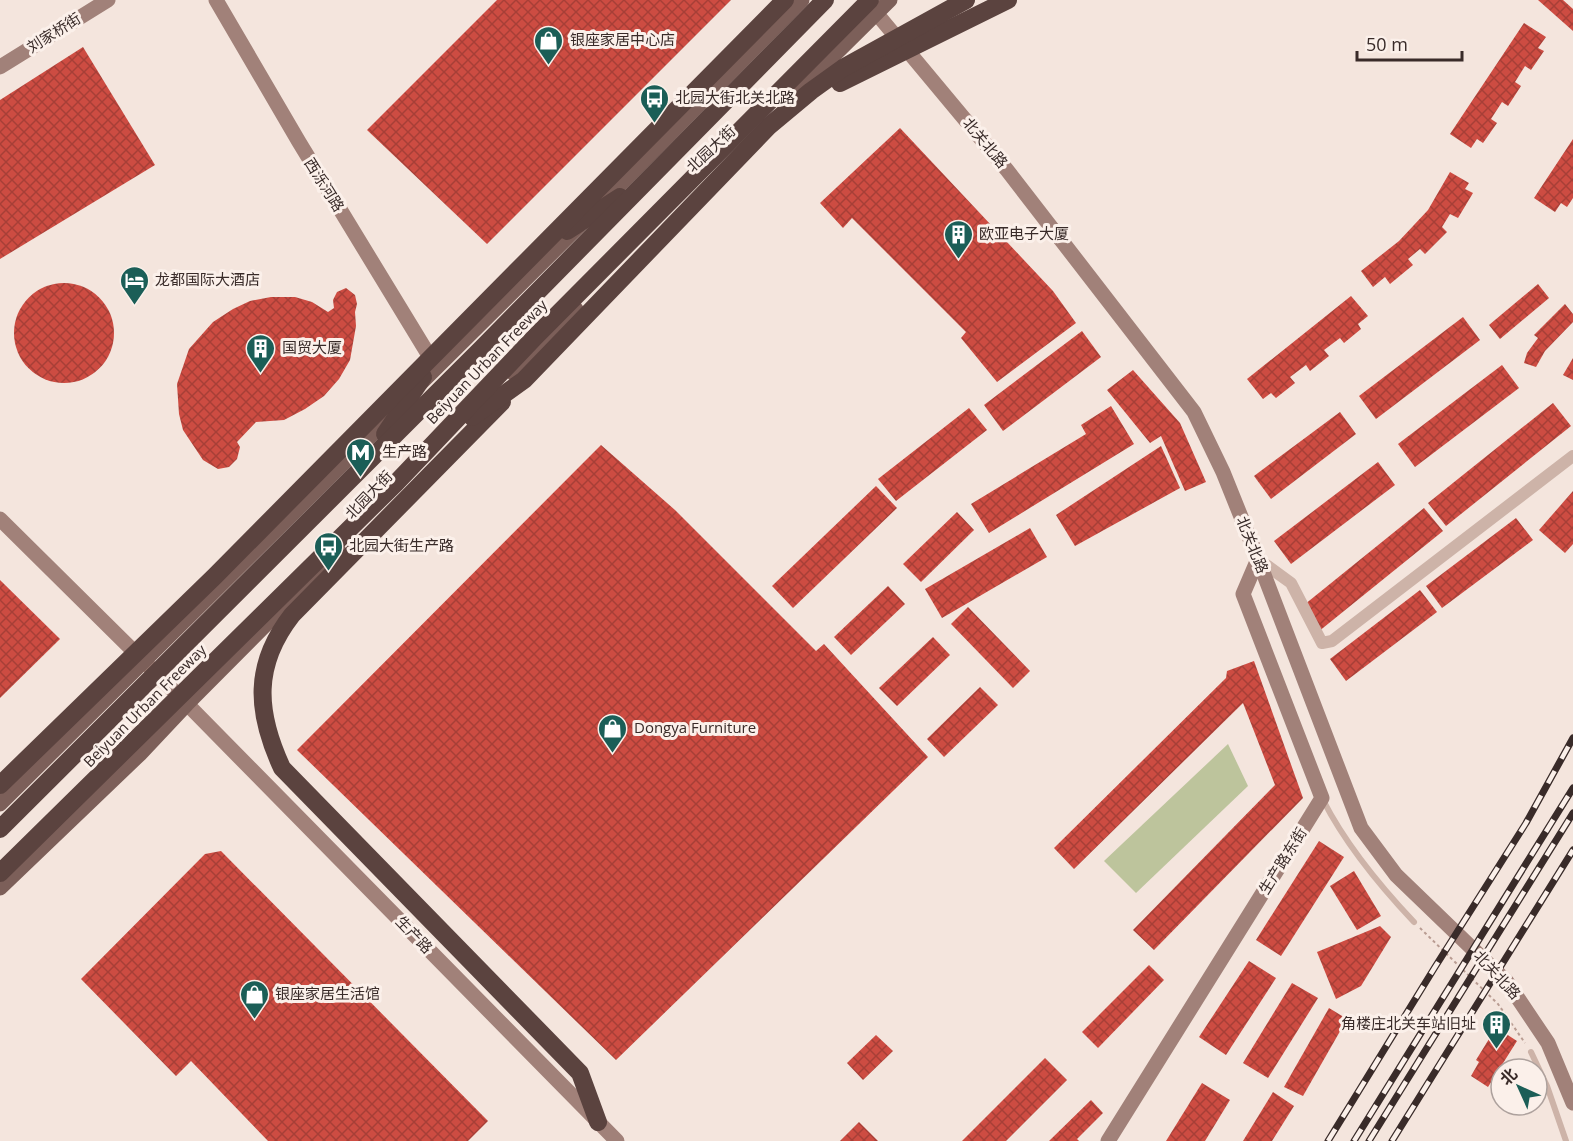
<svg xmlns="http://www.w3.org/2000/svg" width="1573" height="1141" font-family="'Open Sans','Noto Sans SC',sans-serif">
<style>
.green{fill:#bdc49c}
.building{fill:url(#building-cross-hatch)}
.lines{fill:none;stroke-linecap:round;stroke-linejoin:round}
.path{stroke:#b99c92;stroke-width:2;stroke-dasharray:3 3;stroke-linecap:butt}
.lane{stroke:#cdb3a8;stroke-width:6}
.street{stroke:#cdb3a8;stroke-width:12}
.secondary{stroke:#a18179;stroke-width:15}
.primary{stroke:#7c5f59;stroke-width:15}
.highway{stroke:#5b433f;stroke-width:18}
.rail-casing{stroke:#392b29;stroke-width:7}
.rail{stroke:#fbf0ea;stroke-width:4.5;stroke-dasharray:14;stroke-linecap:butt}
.highway-bridge{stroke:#5b433f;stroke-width:18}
.labels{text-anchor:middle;stroke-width:6;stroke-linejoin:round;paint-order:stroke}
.street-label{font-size:15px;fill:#392b29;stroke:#fbf0ea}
.poi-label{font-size:15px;fill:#392b29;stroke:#fbf0ea;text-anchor:start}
</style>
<defs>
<pattern id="building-cross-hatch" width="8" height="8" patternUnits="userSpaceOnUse" patternTransform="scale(1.5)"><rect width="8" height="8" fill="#cd4c42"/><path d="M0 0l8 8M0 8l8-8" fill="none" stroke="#a73f37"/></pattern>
</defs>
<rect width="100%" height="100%" fill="#f4e5dd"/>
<path class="green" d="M 1228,744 L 1248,786 L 1136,893 L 1104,861 Z"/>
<g class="building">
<path d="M 497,0 L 731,0 L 487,244 L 367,130 Z"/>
<path d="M 1538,0 L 1563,0 L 1573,9 L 1573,31 Z"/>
<path d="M 1524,23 L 1546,37 L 1538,48 L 1544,51 L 1531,70 L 1525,66 L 1515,82 L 1521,86 L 1508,106 L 1502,102 L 1491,119 L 1497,123 L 1483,143 L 1477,139 L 1471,148 L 1450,134 Z"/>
<path d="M 83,47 L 155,165 L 0,259 L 0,100 Z"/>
<path d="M 900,128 L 1053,291 L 1076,323 L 997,382 L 961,338 L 966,332 L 852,218 L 843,228 L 820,203 Z"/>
<path d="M 1573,139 L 1573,198 L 1567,207 L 1561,203 L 1555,212 L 1534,198 Z"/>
<path d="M 1450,172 L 1469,183 L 1465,189 L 1473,193 L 1458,218 L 1450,214 L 1442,227 L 1447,232 L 1425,254 L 1420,249 L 1408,259 L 1413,265 L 1390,284 L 1385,277 L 1373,287 L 1361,271 L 1399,241 L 1428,210 Z"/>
<circle cx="64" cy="333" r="50"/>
<path d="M 1538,284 L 1549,298 L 1500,339 L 1489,325 Z"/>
<path d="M 346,288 L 355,295 L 357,304 L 355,312 L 356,326 L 350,360 L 339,379 L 324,396 L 305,409 L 284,420 L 256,422 L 237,442 L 240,447 L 237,459 L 229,467 L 218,469 L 203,460 L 183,430 L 179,414 L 177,384 L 189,349 L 213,322 L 233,309 L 250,301 L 271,297 L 295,297 L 312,302 L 328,312 L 334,308 L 333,300 L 337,292 Z"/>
<path d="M 1351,296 L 1368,316 L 1358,324 L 1361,329 L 1344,343 L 1340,338 L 1324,350 L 1329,356 L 1310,371 L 1306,365 L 1290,377 L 1295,383 L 1276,398 L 1271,393 L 1263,399 L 1247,379 Z"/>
<path d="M 1565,304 L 1573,314 L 1573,322 L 1545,351 L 1536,367 L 1524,363 L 1527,353 L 1538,338 L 1534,335 Z"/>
<path d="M 1463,317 L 1480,340 L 1376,419 L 1359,396 Z"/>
<path d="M 1082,331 L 1101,357 L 1003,431 L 984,405 Z"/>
<path d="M 1573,358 L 1573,380 L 1563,375 Z"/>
<path d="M 1502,365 L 1519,388 L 1415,467 L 1398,444 Z"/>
<path d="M 1133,370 L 1180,423 L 1206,482 L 1185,491 L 1161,436 L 1150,443 L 1107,390 Z"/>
<path d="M 1553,403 L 1571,426 L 1446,526 L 1428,503 Z"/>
<path d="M 1111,406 L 1134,444 L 989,533 L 971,504 L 1086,434 L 1081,425 Z"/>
<path d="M 969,408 L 987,430 L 896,501 L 878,479 Z"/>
<path d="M 1340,412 L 1356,434 L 1271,499 L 1254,476 Z"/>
<path d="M 601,445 L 675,510 L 816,651 L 824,644 L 928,757 L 616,1060 L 297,750 Z"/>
<path d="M 1161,446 L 1180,488 L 1075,546 L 1056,515 Z"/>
<path d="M 1378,462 L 1395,485 L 1291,564 L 1274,541 Z"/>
<path d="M 876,486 L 897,508 L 793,608 L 772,586 Z"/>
<path d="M 1573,491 L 1573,544 L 1565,553 L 1539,530 Z"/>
<path d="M 1424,508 L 1443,531 L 1318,632 L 1299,609 Z"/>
<path d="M 957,512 L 974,530 L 921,582 L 903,564 Z"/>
<path d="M 1516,518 L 1533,540 L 1442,608 L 1426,586 Z"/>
<path d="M 1030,528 L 1047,557 L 942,618 L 925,589 Z"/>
<path d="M 0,580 L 60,639 L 0,698 Z"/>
<path d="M 888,586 L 905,604 L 851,655 L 834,637 Z"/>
<path d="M 1420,590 L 1437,612 L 1346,681 L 1330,659 Z"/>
<path d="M 968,607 L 1030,671 L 1013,688 L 951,624 Z"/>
<path d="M 933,637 L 950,655 L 897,706 L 879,688 Z"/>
<path d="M 1254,661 L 1303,798 L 1154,950 L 1133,930 L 1275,785 L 1243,703 L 1074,869 L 1054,848 L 1226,678 L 1227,671 Z"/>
<path d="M 980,687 L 998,705 L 944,757 L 927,739 Z"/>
<path d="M 1319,841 L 1344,857 L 1281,956 L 1256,940 Z"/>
<path d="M 221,851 L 488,1121 L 468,1141 L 268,1141 L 191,1061 L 176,1076 L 81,979 L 205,854 Z"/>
<path d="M 1354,871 L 1381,916 L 1357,930 L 1330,886 Z"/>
<path d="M 1380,926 L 1391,937 L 1361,986 L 1336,999 L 1317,952 Z"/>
<path d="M 1249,961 L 1276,978 L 1226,1055 L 1199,1037 Z"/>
<path d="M 1149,965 L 1164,980 L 1098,1048 L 1082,1032 Z"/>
<path d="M 1292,983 L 1318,998 L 1268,1078 L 1243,1063 Z"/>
<path d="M 1329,1008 L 1347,1019 L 1303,1096 L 1284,1087 Z"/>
<path d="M 1500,1030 L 1517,1041 L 1488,1087 L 1471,1076 L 1479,1062 L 1476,1060 L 1489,1039 L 1493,1041 Z"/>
<path d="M 876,1035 L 893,1051 L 863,1080 L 847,1063 Z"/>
<path d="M 1045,1058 L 1067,1080 L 1006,1141 L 962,1141 Z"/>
<path d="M 1202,1083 L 1230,1100 L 1205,1141 L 1166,1141 Z"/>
<path d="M 1273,1092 L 1294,1106 L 1272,1141 L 1243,1141 Z"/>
<path d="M 1091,1100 L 1103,1113 L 1077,1139 L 1079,1141 L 1049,1141 Z"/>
<path d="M 859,1122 L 878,1141 L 840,1141 Z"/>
</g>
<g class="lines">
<path class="path" d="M 1420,928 L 1498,1004 L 1525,1043"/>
<g class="lane">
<path d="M 1323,800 C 1346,845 1379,885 1414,922"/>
<path d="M 1531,1052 L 1547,1086 L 1566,1141"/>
</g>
<path class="street" d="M 1258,559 L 1291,583 L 1322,643 L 1332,641 L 1573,456"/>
<g class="secondary">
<path d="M 216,0 L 299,142 L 436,367"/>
<path d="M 877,14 L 1007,170 L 1194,412 L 1223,472 L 1258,559 L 1361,828 L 1396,875 L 1507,982 L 1548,1043 L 1573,1103"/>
<path d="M 0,67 L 108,0"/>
<path d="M 0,519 L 187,704 L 617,1141"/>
<path d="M 1108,1141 L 1322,798 L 1243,594 L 1258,559"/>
</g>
<g class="primary">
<path d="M 794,95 L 890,0"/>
<path d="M 602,203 L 802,0"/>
<path d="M 513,373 L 576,309"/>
<path d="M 417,387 L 579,226"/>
<path d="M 0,804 L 391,416"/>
<path d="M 0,888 L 140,754 L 187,704 L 339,551"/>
</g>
<path class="highway" d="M 502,402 L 292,615 C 253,665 256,712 282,768 L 580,1073 L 598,1122"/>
<defs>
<g id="rail">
<path d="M 1328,1141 L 1435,967 L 1526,823 L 1573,738"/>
<path d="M 1354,1141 L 1573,788"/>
<path d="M 1369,1141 L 1573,813"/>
<path d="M 1392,1141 L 1573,850"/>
</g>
</defs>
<use href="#rail" class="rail-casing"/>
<use href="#rail" class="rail"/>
<g class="highway-bridge">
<path d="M 840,83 L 1008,0"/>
<path d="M 567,231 L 620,197"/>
<path d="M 472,417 L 524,380 L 769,126 L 811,91 L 843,68 L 966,0"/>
<path d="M 385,434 L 423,377"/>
<path d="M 0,785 L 215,576 L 785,0"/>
<path d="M 0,829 L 481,349 L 825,0"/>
<path d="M 0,873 L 396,483 L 535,337 L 870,0"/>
</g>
</g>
<defs>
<symbol id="shop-pin" viewBox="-11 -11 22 30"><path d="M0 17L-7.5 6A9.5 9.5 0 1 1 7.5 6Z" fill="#1b5e57" stroke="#fbf0ea"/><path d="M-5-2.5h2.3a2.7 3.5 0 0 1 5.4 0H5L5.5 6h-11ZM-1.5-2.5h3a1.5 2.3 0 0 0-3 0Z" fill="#fff"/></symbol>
<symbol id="bus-pin" viewBox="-11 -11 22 30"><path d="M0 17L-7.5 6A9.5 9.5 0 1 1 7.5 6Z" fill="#1b5e57" stroke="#fbf0ea"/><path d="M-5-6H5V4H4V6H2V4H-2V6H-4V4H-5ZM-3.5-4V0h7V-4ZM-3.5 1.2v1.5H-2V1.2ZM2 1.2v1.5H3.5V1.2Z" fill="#fff"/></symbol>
<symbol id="building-pin" viewBox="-11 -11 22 30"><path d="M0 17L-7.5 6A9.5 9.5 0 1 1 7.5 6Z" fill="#1b5e57" stroke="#fbf0ea"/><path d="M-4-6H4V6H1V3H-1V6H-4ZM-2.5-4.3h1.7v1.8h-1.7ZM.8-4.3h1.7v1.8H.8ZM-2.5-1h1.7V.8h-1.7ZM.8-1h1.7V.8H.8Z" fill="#fff"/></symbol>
<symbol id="hotel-pin" viewBox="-11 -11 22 30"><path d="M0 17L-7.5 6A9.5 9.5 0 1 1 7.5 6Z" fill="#1b5e57" stroke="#fbf0ea"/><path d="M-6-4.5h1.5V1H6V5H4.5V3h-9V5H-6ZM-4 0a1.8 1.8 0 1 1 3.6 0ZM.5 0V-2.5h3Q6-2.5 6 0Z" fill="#fff"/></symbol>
<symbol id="metro-pin" viewBox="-11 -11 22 30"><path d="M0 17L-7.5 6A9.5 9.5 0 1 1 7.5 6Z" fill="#1b5e57" stroke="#fbf0ea"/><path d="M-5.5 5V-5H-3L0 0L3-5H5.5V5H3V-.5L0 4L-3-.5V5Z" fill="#fff"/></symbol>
</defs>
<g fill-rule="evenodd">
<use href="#shop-pin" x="532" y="24" width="33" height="45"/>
<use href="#bus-pin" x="638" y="82" width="33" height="45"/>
<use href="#building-pin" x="942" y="218" width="33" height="45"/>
<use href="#hotel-pin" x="118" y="264" width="33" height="45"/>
<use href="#building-pin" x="244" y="332" width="33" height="45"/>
<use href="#metro-pin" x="344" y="436" width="33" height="45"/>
<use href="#bus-pin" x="312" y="530" width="33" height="45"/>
<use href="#shop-pin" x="596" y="712" width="33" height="45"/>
<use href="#shop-pin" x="238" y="978" width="33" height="45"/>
<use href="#building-pin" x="1480" y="1008" width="33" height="45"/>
</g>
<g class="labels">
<g class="street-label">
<text transform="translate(54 33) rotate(-32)" y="5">刘家桥街</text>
<text transform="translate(985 143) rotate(50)" y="5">北关北路</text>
<text transform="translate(711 149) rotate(-43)" y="5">北园大街</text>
<text transform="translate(324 185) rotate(58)" y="5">西泺河路</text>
<text transform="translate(487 362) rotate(-46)" y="5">Beiyuan Urban Freeway</text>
<text transform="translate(369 495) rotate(-46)" y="5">北园大街</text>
<text transform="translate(1252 545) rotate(68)" y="5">北关北路</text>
<text transform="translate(145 706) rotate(-45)" y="5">Beiyuan Urban Freeway</text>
<text transform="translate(1283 861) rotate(-58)" y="5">生产路东街</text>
<text transform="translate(414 935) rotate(46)" y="5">生产路</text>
<text transform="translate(1497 975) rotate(47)" y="5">北关北路</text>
</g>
<g class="poi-label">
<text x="570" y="45">银座家居中心店</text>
<text x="675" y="103">北园大街北关北路</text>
<text x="979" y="239">欧亚电子大厦</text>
<text x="155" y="285">龙都国际大酒店</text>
<text x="282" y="353">国贸大厦</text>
<text x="382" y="457">生产路</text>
<text x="349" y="551">北园大街生产路</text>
<text x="634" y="733">Dongya Furniture</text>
<text x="275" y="999">银座家居生活馆</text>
<text x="1476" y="1029" text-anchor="end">角楼庄北关车站旧址</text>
</g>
</g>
<g transform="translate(1519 1087) rotate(315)"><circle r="28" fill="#fbf0ea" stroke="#ada19d" stroke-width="1.5"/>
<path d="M0-4.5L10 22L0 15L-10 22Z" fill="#1b5e57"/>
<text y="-9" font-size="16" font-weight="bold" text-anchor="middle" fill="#392b29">北</text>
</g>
<path d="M1357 51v9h105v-9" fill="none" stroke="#392b29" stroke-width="3"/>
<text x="1366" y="51" font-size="18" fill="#392b29" stroke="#fbf0ea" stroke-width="4.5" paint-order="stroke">50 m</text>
</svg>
